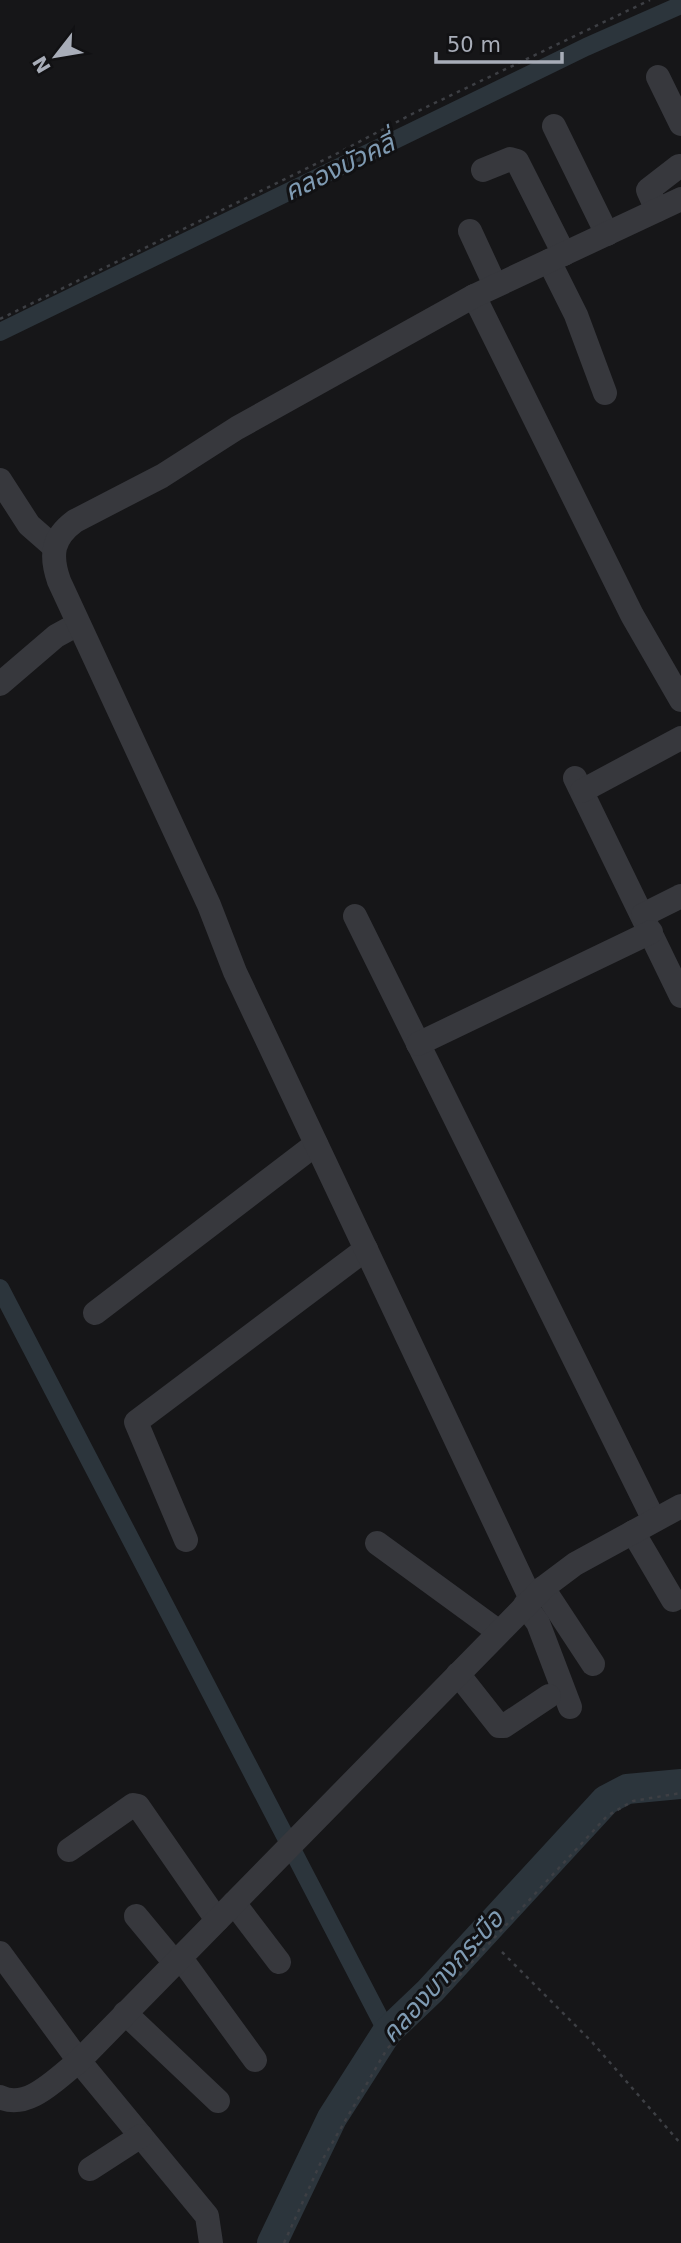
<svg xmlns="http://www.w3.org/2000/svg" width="681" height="2243" font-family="'DejaVu Sans','Noto Sans Thai',sans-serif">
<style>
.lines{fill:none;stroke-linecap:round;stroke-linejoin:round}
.canal{stroke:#2c353c;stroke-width:18}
.river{stroke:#2c353c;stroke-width:30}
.path{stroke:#3d3f44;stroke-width:2.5;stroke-dasharray:3.5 5;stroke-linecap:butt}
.minor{stroke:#37383d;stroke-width:24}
.labels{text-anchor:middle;stroke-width:6;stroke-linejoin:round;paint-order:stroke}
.water-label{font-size:26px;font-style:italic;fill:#7f9bb3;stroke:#111113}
</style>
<rect width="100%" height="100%" fill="#161618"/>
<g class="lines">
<g class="canal">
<path d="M 0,332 L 586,47 L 681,5"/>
<path d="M 0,1288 L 387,2032"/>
</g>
<path class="river" d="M 272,2243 L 332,2118 L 387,2032 L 430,1991 L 606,1800 L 627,1789 L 681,1784"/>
<g class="path">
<path d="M 0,319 L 336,154 L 414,113 L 650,0"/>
<path d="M 502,1952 L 592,2042 L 681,2144"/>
<path d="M 284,2243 L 320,2164 L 387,2049 L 460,1975 L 607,1816 L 633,1801 L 681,1793"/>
</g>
<g class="minor">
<path d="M 658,77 L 681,124"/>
<path d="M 554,126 L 607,234"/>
<path d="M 483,170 L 510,159 L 517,161 L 564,254"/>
<path d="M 657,210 L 648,190 L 679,166"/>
<path d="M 470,231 L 495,285"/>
<path d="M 549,261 L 576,315 L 605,393"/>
<path d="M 474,296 L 632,615 L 681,700"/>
<path d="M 0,480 L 29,525 L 53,546"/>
<path d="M 0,684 L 56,636 L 78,624"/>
<path d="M 575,778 L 681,996"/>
<path d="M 582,791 L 681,738"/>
<path d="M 643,915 L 681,896"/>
<path d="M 355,916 L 654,1520"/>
<path d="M 418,1044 L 651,932"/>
<path d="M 95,1313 L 316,1144"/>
<path d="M 633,1532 L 673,1600"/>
<path d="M 186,1540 L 136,1422 L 366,1249"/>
<path d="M 377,1543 L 499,1632"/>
<path d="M 543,1588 L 593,1664"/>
<path d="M 531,1599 L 235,972 L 209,905 L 59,581 C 50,555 52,538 75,521 L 162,476 L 237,428 L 474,296 L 681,199"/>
<path d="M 525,1605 L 538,1623 L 570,1707"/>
<path d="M 458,1674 L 499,1726 L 504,1726 L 549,1696"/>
<path d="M 69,1850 L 133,1805 L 138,1806 L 217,1920"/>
<path d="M 234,1903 L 279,1962"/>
<path d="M 136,1916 L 175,1963"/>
<path d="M 0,1953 L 79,2061 L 207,2216 L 211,2243"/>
<path d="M 180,1957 L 255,2060"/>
<path d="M 125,2013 L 218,2101"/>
<path d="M 0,2097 C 28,2111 58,2077 79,2061 L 543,1588 L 575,1564 L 681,1506"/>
<path d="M 90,2169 L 141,2136"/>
</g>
</g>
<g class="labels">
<g class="water-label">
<text transform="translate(339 167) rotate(-26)" y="9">คลองบัวคลี่</text>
<text transform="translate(442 1976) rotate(-48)" y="9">คลองบางกระบือ</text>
</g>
</g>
<g transform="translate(56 56) rotate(239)" stroke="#111113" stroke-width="5" paint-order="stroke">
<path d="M0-5L12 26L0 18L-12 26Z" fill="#a8adb8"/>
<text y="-10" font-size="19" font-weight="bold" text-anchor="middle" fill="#a8adb8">N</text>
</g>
<path d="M436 52v10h126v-10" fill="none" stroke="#a8adb8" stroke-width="3.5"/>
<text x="447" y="52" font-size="21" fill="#a8adb8" stroke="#111113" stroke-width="5" paint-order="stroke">50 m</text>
</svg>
